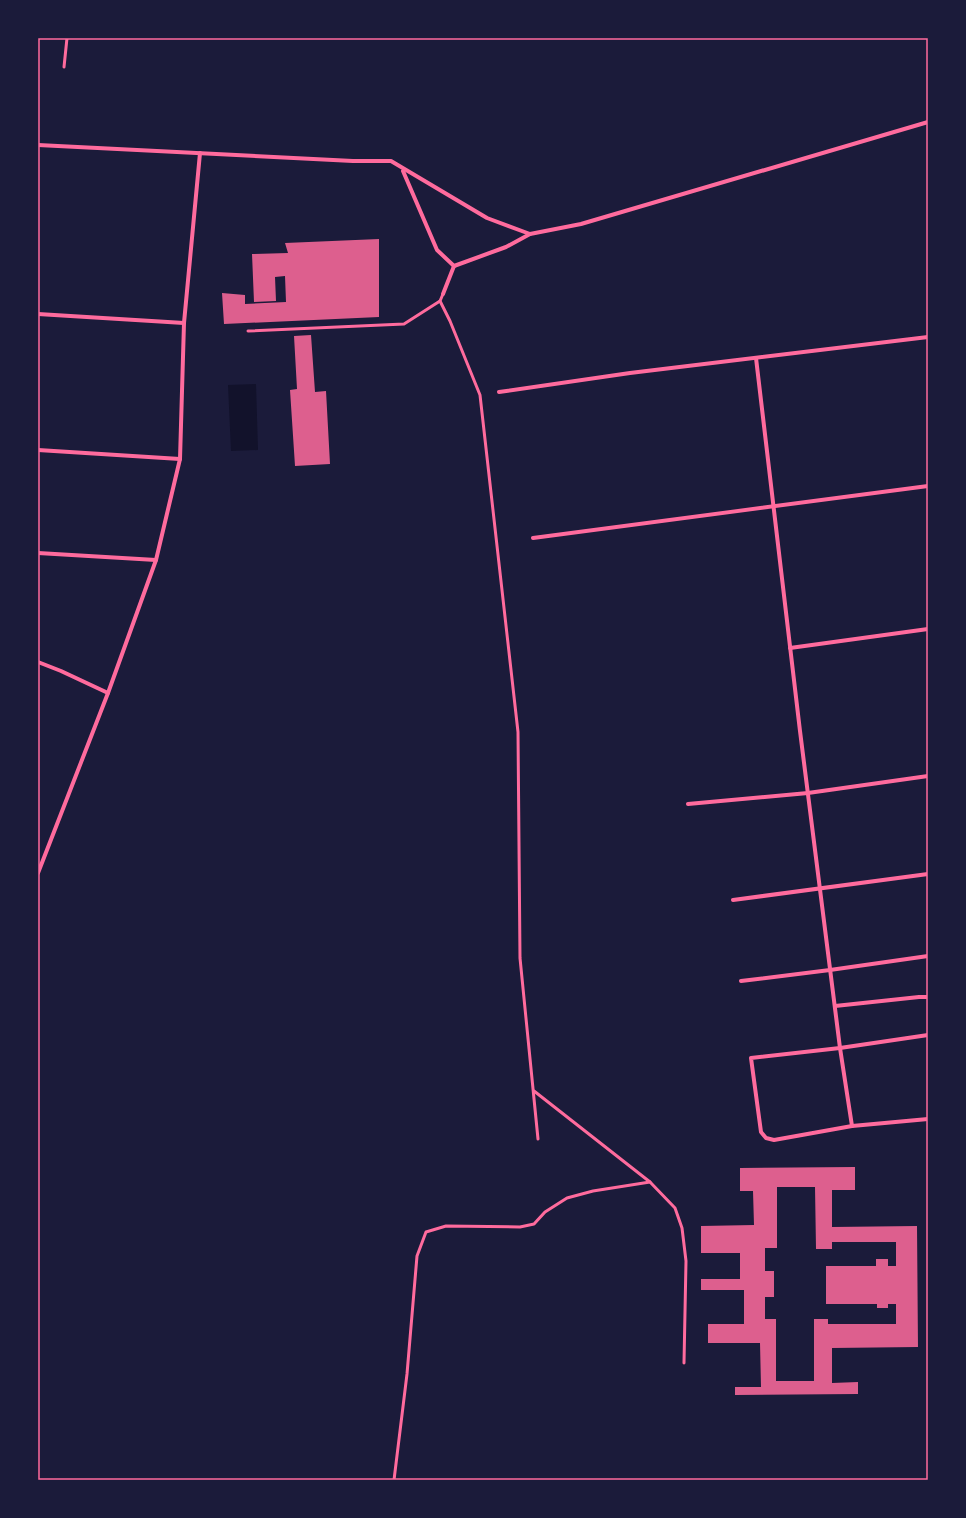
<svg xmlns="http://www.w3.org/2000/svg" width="966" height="1518" font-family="Rubik,sans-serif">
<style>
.water{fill:#12122b}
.building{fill:#dd5f8e;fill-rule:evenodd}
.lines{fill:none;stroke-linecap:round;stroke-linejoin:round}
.service{stroke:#ff6b9d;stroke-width:3}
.minor{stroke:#ff6b9d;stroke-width:4}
.neatline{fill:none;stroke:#ff6b9d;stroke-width:1.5}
</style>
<rect width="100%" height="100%" fill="#1b1b3a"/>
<path class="water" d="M 256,384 L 258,450 L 231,451 L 228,385 Z"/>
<g class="building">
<path d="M 379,239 L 379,317 L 224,324 L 222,293 L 245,295 L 245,304 L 286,302 L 285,276 L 275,277 L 276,301 L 254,302 L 252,254 L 288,253 L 285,243 Z"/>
<path d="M 311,335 L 315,392 L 326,391 L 330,464 L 295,466 L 290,390 L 297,389 L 294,336 Z"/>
<path d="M 855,1167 L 855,1190 L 832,1190 L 832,1227 L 917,1226 L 918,1347 L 832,1348 L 832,1383 L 858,1382 L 858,1394 L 735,1395 L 735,1387 L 761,1387 L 760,1343 L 708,1343 L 708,1324 L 744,1324 L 744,1290 L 701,1290 L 701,1279 L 740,1279 L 740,1253 L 701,1253 L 701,1226 L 754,1225 L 753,1191 L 740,1191 L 740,1168 ZM 777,1187 L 815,1187 L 816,1249 L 832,1249 L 832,1242 L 896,1242 L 896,1266 L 888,1266 L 888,1259 L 876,1259 L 876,1266 L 826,1266 L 826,1304 L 877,1304 L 877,1308 L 888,1308 L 888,1304 L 896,1304 L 896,1324 L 828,1324 L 828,1319 L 814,1319 L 814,1381 L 776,1381 L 776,1319 L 765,1319 L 765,1297 L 774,1297 L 774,1271 L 765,1271 L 765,1248 L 777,1248 Z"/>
</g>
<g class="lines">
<g class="service">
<path d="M 64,67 L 67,38"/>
<path d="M 443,294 L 440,301 L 450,321 L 480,395 L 518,732 L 520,958 L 538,1139"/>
<path d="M 248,331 L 404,324 L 440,301"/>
<path d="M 534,1091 L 650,1182 L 675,1208 L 682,1228 L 686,1261 L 684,1363"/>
<path d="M 394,1480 L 407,1374 L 417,1256 L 426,1232 L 446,1226 L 520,1227 L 534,1224 L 545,1212 L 567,1198 L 593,1191 L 650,1182"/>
</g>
<g class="minor">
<path d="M 38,145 L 353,161 L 391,161 L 487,218 L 530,234 L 581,224 L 928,122"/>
<path d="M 403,171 L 437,250 L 454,266 L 506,247 L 530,234"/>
<path d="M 443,294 L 454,266"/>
<path d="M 38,314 L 184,323"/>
<path d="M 756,358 L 800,731 L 840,1048 L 852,1126"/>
<path d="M 499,392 L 630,373 L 928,337"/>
<path d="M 38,450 L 180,459"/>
<path d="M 533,538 L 928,486"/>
<path d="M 38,553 L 156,560"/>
<path d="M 790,648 L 928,629"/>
<path d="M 38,662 L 61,671 L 108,693"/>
<path d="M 688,804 L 808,793 L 928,776"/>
<path d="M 38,873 L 108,693 L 156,560 L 180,459 L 184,323 L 200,153"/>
<path d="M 733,900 L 928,874"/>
<path d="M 741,981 L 830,970 L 928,956"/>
<path d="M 835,1006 L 919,997 L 928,997"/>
<path d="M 928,1035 L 840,1048 L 751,1058 L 761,1132 L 766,1138 L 774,1140 L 852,1126 L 928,1119"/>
</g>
</g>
<rect width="966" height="1518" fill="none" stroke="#1b1b3a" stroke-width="78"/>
<rect x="39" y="39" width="888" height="1440" class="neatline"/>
</svg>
